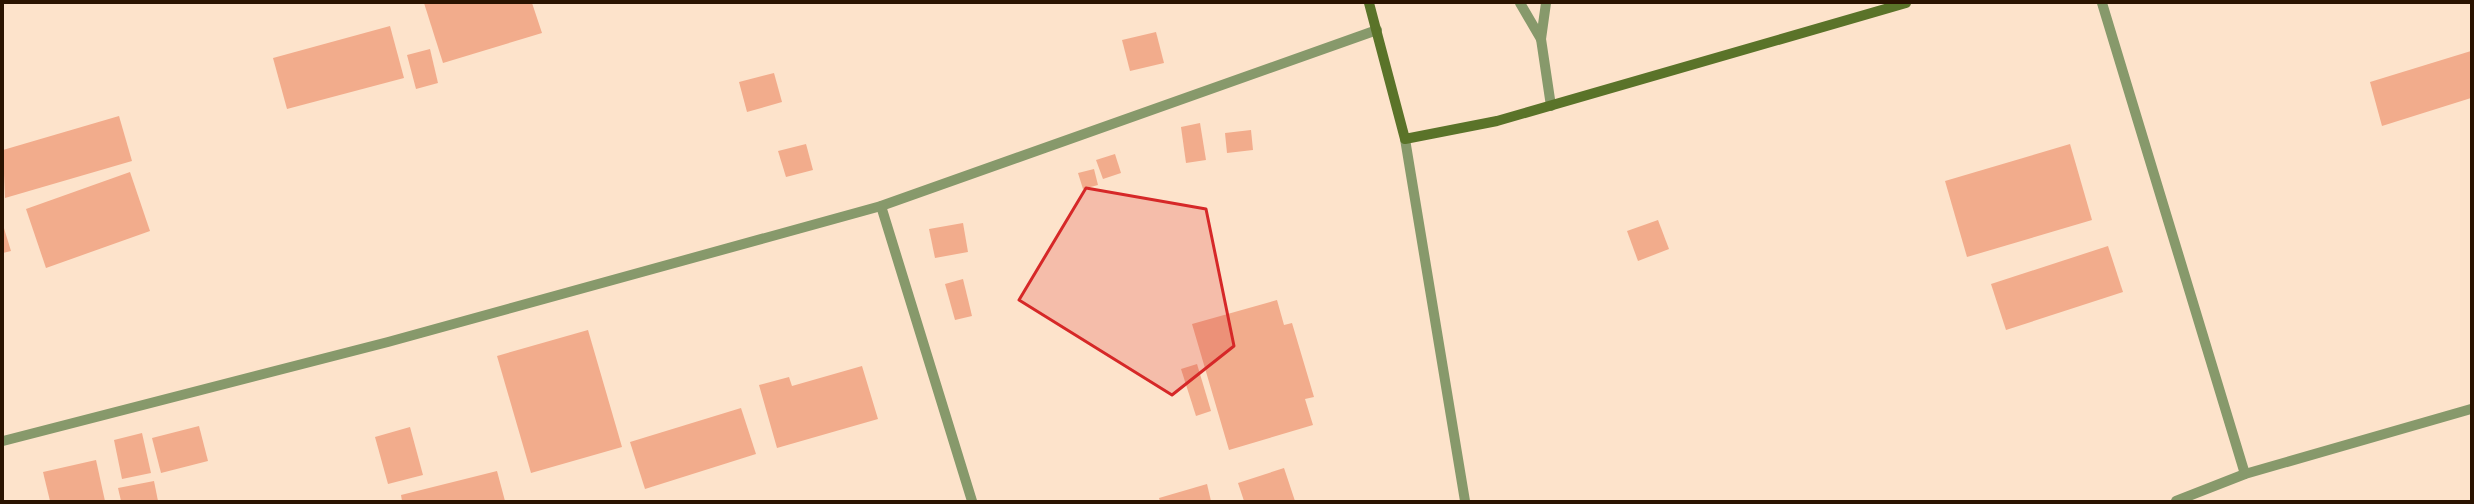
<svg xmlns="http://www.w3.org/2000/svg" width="2474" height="504" font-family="Commissioner,sans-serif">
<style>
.building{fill:#f2ac8c}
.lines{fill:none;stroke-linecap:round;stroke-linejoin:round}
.lane{stroke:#87996b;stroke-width:10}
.street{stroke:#87996b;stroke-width:10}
.secondary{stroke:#5a7329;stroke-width:10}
.marked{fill:#d62828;fill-opacity:0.2;stroke:#d62828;stroke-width:3;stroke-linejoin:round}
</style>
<rect width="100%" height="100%" fill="#fde3cb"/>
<g class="building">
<path d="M 424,3 L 532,3 L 542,33 L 443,63 Z"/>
<path d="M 390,26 L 404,78 L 287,109 L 273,58 Z"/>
<path d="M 1156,32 L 1164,63 L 1130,71 L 1122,40 Z"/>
<path d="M 430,49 L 438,83 L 416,89 L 407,55 Z"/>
<path d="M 2471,51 L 2471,98 L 2382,126 L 2370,82 Z"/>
<path d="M 774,73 L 782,102 L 747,112 L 739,82 Z"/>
<path d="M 119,116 L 132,161 L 5,198 L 3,150 Z"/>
<path d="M 1200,123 L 1206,160 L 1186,163 L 1181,127 Z"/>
<path d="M 1251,130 L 1253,150 L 1227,153 L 1225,133 Z"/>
<path d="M 806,144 L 813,170 L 786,177 L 778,151 Z"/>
<path d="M 2070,144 L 2092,220 L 1967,257 L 1945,181 Z"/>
<path d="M 1115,154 L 1121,173 L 1103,179 L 1096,160 Z"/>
<path d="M 1094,169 L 1098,185 L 1083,189 L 1078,173 Z"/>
<path d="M 130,172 L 150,231 L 46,268 L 26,209 Z"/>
<path d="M 1658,220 L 1669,249 L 1638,261 L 1627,231 Z"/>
<path d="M 963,223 L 968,252 L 935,258 L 929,229 Z"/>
<path d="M 3,225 L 11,251 L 3,253 Z"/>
<path d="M 2108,246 L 2123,292 L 2006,330 L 1991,284 Z"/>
<path d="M 963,279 L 972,316 L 955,320 L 945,284 Z"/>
<path d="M 1277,300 L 1284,325 L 1292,323 L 1314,397 L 1305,399 L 1313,425 L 1229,450 L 1192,324 Z"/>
<path d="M 588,330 L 622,447 L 531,473 L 497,356 Z"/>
<path d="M 1197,364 L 1211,411 L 1196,416 L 1181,369 Z"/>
<path d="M 862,366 L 878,419 L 777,448 L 759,385 L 789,377 L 792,386 Z"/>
<path d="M 741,408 L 756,454 L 645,489 L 630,442 Z"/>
<path d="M 199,426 L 208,461 L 161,473 L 152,438 Z"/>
<path d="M 410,427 L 423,475 L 388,484 L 375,437 Z"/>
<path d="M 142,433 L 151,473 L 122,479 L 114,440 Z"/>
<path d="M 96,460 L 105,501 L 50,501 L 43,472 Z"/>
<path d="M 1284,468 L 1295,501 L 1244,501 L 1238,483 Z"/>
<path d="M 497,471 L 505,501 L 402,501 L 401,495 Z"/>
<path d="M 154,481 L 158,501 L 121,501 L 118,488 Z"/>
<path d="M 1207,484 L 1211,501 L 1160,501 L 1159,498 Z"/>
</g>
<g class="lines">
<g class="lane">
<path d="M 1520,3 L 1541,39"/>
<path d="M 1546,3 L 1541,39 L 1551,106"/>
</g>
<g class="street">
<path d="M 2102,3 L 2245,474"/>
<path d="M 1405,139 L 1465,501"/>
<path d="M 881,206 L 972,501"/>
<path d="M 3,441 L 388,342 L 881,206 L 1377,30"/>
<path d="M 2176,501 L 2245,474 L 2471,409"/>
</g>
<path class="secondary" d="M 1369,3 L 1405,139 L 1497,121 L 1906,3"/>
</g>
<path class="marked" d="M 1086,188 L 1206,209 L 1234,346 L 1172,395 L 1019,300 Z"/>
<rect width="2474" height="504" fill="none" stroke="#2a1300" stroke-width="8"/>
</svg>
